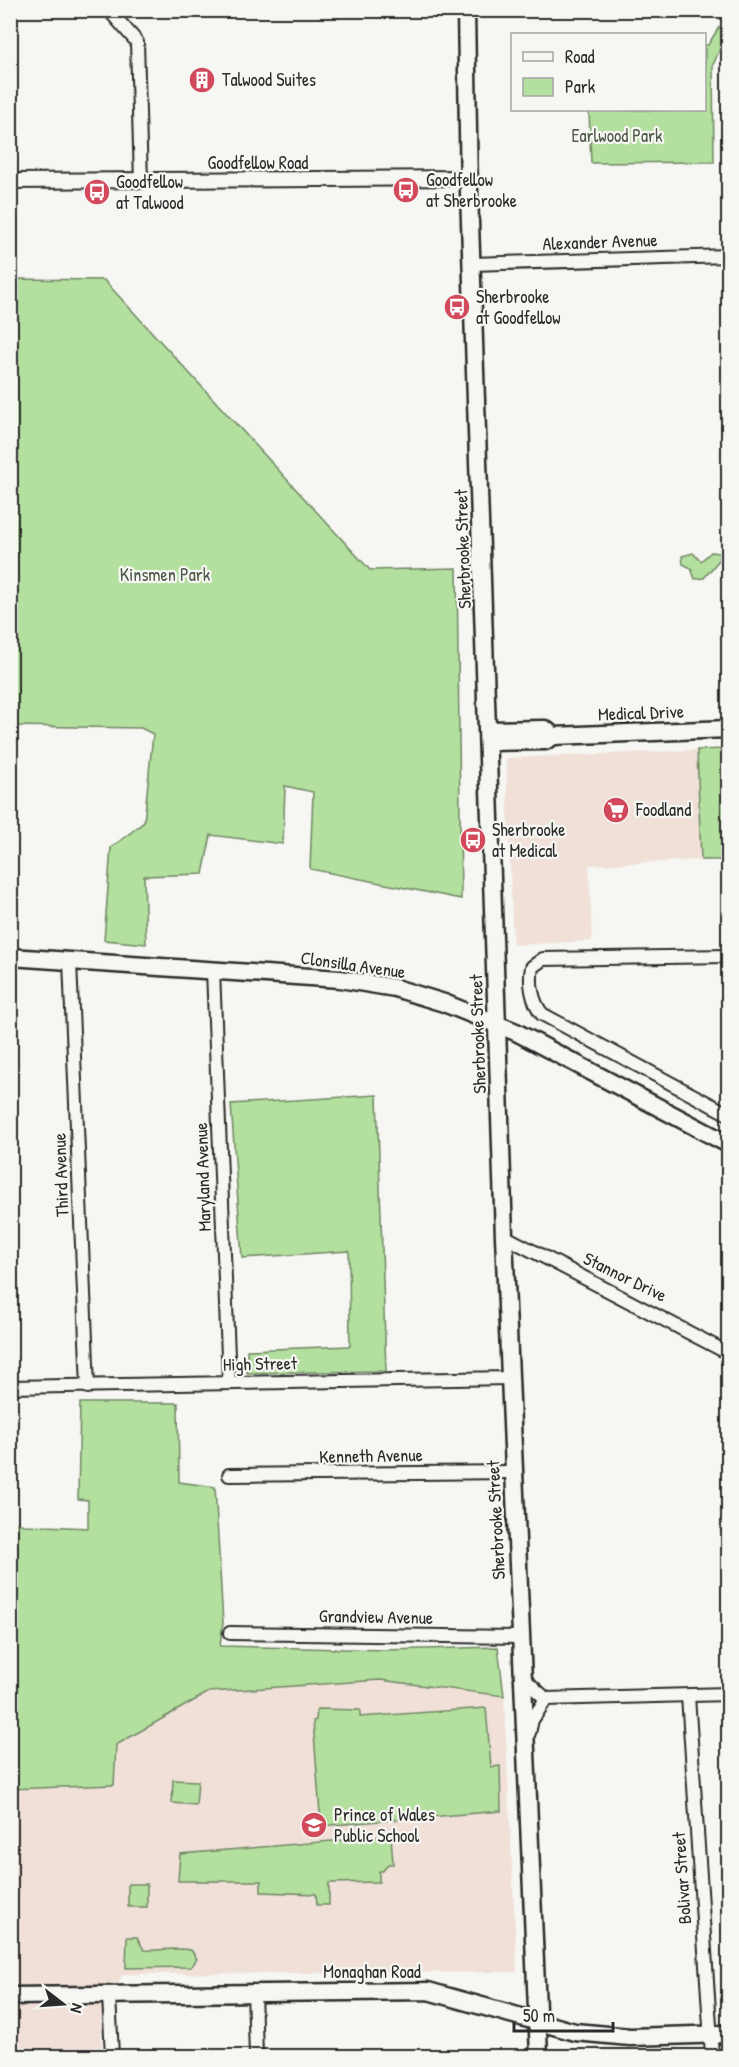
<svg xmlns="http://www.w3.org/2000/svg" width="739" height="2067" font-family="'Patrick Hand',sans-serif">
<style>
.built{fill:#f0e0d8}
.green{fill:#b3e09e;stroke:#6f8664;stroke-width:1.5}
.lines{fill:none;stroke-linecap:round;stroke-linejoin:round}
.minor-casing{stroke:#2b2b2b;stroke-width:16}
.tertiary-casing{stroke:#2b2b2b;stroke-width:18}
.secondary-casing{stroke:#2b2b2b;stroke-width:21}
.minor{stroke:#f6f6f2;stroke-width:12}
.tertiary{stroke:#f6f6f2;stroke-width:14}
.secondary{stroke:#f6f6f2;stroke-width:16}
.labels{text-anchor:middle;stroke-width:4.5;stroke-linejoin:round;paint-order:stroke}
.poi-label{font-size:18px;fill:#2b2b2b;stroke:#f6f6f2;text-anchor:start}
.park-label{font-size:18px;fill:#4d5848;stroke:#f6f6f2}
.street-label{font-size:18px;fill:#2b2b2b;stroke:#f6f6f2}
</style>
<rect width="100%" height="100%" fill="#f6f6f2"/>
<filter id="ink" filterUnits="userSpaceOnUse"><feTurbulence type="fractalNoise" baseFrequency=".0167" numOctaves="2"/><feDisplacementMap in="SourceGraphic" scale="12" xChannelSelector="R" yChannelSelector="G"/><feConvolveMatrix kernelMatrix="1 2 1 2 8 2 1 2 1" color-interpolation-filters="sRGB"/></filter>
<g filter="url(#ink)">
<g class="built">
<path d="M 697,750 L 701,860 L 589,865 L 592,941 L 513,945 L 506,758 Z"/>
<path d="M 380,1680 L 504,1696 L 517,1972 L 123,1974 L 101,2017 L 102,2056 L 11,2056 L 10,1789 L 114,1785 L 116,1745 L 209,1692 Z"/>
</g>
<g class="green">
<path d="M 719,27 L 727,33 L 713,65 L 714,162 L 591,163 L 589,110 L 704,110 L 705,45 L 708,45 Z"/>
<path d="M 11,279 L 104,280 L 370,570 L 457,568 L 461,899 L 310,869 L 313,792 L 285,786 L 283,844 L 211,835 L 203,874 L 144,876 L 146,944 L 104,940 L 111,848 L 144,822 L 153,734 L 141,728 L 11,726 Z"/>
<path d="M 711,552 L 719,553 L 719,560 L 704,578 L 695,579 L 691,568 L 683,564 L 682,556 L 693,553 L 701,561 Z"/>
<path d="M 728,749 L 728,860 L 701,860 L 697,750 Z"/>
<path d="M 377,1095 L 386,1371 L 247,1373 L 247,1350 L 350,1346 L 349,1251 L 242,1258 L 231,1104 Z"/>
<path d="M 80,1403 L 178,1403 L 179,1482 L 215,1487 L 223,1623 L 220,1646 L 386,1650 L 498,1647 L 504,1696 L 380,1680 L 209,1692 L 116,1745 L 114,1785 L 11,1789 L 11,1521 L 24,1525 L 88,1528 L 88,1500 L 78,1499 Z"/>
<path d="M 486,1708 L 491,1767 L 500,1766 L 501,1811 L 321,1826 L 313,1721 L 316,1720 L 317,1709 L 360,1710 L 360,1717 Z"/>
<path d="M 173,1780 L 198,1781 L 196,1805 L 172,1803 Z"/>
<path d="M 391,1836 L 393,1864 L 388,1864 L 383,1871 L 379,1871 L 379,1882 L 329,1883 L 329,1905 L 317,1905 L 316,1894 L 261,1892 L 261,1881 L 178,1881 L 180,1854 Z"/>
<rect x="128" y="1884" width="19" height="23"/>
<path d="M 127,1937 L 137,1937 L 144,1950 C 161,1951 175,1947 191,1950 L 197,1959 L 191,1967 L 126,1968 Z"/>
</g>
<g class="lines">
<defs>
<g id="minor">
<path d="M 109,10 L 137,42 L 141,182"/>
<path d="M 473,264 L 728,256"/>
<path d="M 728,956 L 543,959 L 532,967 C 529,983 532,1001 542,1014 L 728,1114"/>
<path d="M 70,962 L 88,1387"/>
<path d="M 213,970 L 229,1382"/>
<path d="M 504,1236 L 728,1353"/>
<path d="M 10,1387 L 509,1378"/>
<path d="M 229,1475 L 513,1472"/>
<path d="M 230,1633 L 521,1637"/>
<path d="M 522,1677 L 546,1699 L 728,1694"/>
<path d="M 688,1696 L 712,2056"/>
<path d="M 529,1733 L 532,1720 L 546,1699"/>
<path d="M 254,1991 L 256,2056"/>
<path d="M 109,1995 L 112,2056"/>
</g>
<path id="tertiary" d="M 10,181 L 469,178"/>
<g id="secondary">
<path d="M 466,10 L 469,192 L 504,1236 L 539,2056"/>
<path d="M 488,730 L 545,729 L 554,736"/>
<path d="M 488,742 L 545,741 L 554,736 L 728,729"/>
<path d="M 10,957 L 340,979 L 395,988 L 444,1003 L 516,1032 L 728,1144"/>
<path d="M 10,1996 L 428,1991 L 575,2032 L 630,2037 L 728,2034"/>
</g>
</defs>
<use href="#minor" class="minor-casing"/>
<use href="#tertiary" class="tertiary-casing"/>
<use href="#secondary" class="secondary-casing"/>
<use href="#minor" class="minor"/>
<use href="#tertiary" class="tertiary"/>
<use href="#secondary" class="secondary"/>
</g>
</g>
<defs>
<symbol id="building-disc" viewBox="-11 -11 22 22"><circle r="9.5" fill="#d1495b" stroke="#f6f6f2"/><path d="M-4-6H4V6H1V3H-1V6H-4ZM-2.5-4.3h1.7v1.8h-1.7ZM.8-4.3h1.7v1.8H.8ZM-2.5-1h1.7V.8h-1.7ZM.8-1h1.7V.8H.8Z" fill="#fff"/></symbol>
<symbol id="bus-disc" viewBox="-11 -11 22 22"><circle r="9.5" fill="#d1495b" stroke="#f6f6f2"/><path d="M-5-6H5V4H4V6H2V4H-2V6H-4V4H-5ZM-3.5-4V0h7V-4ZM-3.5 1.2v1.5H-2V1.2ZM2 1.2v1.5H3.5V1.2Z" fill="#fff"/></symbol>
<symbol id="supermarket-disc" viewBox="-11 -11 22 22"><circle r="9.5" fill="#d1495b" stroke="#f6f6f2"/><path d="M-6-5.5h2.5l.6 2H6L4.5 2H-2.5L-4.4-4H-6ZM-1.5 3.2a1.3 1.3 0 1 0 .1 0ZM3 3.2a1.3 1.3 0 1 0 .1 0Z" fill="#fff"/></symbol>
<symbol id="school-disc" viewBox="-11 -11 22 22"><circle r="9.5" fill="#d1495b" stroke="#f6f6f2"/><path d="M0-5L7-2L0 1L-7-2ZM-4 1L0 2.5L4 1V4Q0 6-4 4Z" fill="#fff"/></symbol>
</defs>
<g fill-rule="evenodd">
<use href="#building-disc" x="187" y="65" width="30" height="30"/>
<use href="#bus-disc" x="391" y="175" width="30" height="30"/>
<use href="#bus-disc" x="82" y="177" width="30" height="30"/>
<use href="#bus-disc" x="442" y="292" width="30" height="30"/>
<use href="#supermarket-disc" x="601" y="795" width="30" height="30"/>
<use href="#bus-disc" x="458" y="825" width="30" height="30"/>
<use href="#school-disc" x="299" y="1810" width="30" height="30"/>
</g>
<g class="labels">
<g class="poi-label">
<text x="222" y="86">Talwood Suites</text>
<text x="426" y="186">Goodfellow<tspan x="426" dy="21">at Sherbrooke</tspan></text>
<text x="116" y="188">Goodfellow<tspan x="116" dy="21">at Talwood</tspan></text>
<text x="476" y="303">Sherbrooke<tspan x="476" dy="21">at Goodfellow</tspan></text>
<text x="636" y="816">Foodland</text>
<text x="492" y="836">Sherbrooke<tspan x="492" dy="21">at Medical</tspan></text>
<text x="334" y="1821">Prince of Wales<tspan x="334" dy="21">Public School</tspan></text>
</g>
<g class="park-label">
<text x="617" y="142">Earlwood Park</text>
<text x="165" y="581">Kinsmen Park</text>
</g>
<g class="street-label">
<text x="258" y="169">Goodfellow Road</text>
<text transform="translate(600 242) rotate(-2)" y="6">Alexander Avenue</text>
<text transform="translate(463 549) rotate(-92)" y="6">Sherbrooke Street</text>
<text transform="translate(641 713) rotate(-2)" y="6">Medical Drive</text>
<text transform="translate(353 965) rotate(8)" y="6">Clonsilla Avenue</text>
<text transform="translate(478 1034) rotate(-92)" y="6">Sherbrooke Street</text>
<text transform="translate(61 1175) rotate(-92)" y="6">Third Avenue</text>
<text transform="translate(203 1177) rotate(-92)" y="6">Maryland Avenue</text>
<text transform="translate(625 1277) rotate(26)" y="6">Stannor Drive</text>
<text transform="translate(260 1364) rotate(-1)" y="6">High Street</text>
<text transform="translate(371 1456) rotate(-1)" y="6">Kenneth Avenue</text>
<text transform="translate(496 1520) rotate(-93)" y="6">Sherbrooke Street</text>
<text transform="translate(376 1617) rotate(1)" y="6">Grandview Avenue</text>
<text transform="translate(682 1878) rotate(-94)" y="6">Bolivar Street</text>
<text x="372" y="1978">Monaghan Road</text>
</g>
</g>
<rect width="739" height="2067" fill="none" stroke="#f6f6f2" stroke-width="36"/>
<rect x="18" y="18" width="703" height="2031" fill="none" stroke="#2b2b2b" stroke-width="2" filter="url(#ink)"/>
<rect x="511" y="33" width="195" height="78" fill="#f6f6f2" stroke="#a5a5a2" stroke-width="1.5"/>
<rect x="523" y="52" width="30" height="9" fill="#f6f6f2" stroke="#a5a5a2" stroke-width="1.5"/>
<text x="565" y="63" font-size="18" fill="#2b2b2b">Road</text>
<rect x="523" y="78" width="30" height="18" fill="#b3e09e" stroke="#a5a5a2" stroke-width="1.5"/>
<text x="565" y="93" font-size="18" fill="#2b2b2b">Park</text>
<g transform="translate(63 2004) rotate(107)" stroke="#f6f6f2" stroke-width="4.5" paint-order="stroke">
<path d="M0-4.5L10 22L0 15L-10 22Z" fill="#2b2b2b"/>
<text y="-9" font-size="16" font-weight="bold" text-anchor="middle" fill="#2b2b2b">N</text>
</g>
<path d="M514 2022v9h99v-9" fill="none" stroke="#2b2b2b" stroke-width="3"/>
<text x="523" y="2022" font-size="18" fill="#2b2b2b" stroke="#f6f6f2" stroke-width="4.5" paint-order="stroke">50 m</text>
</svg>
